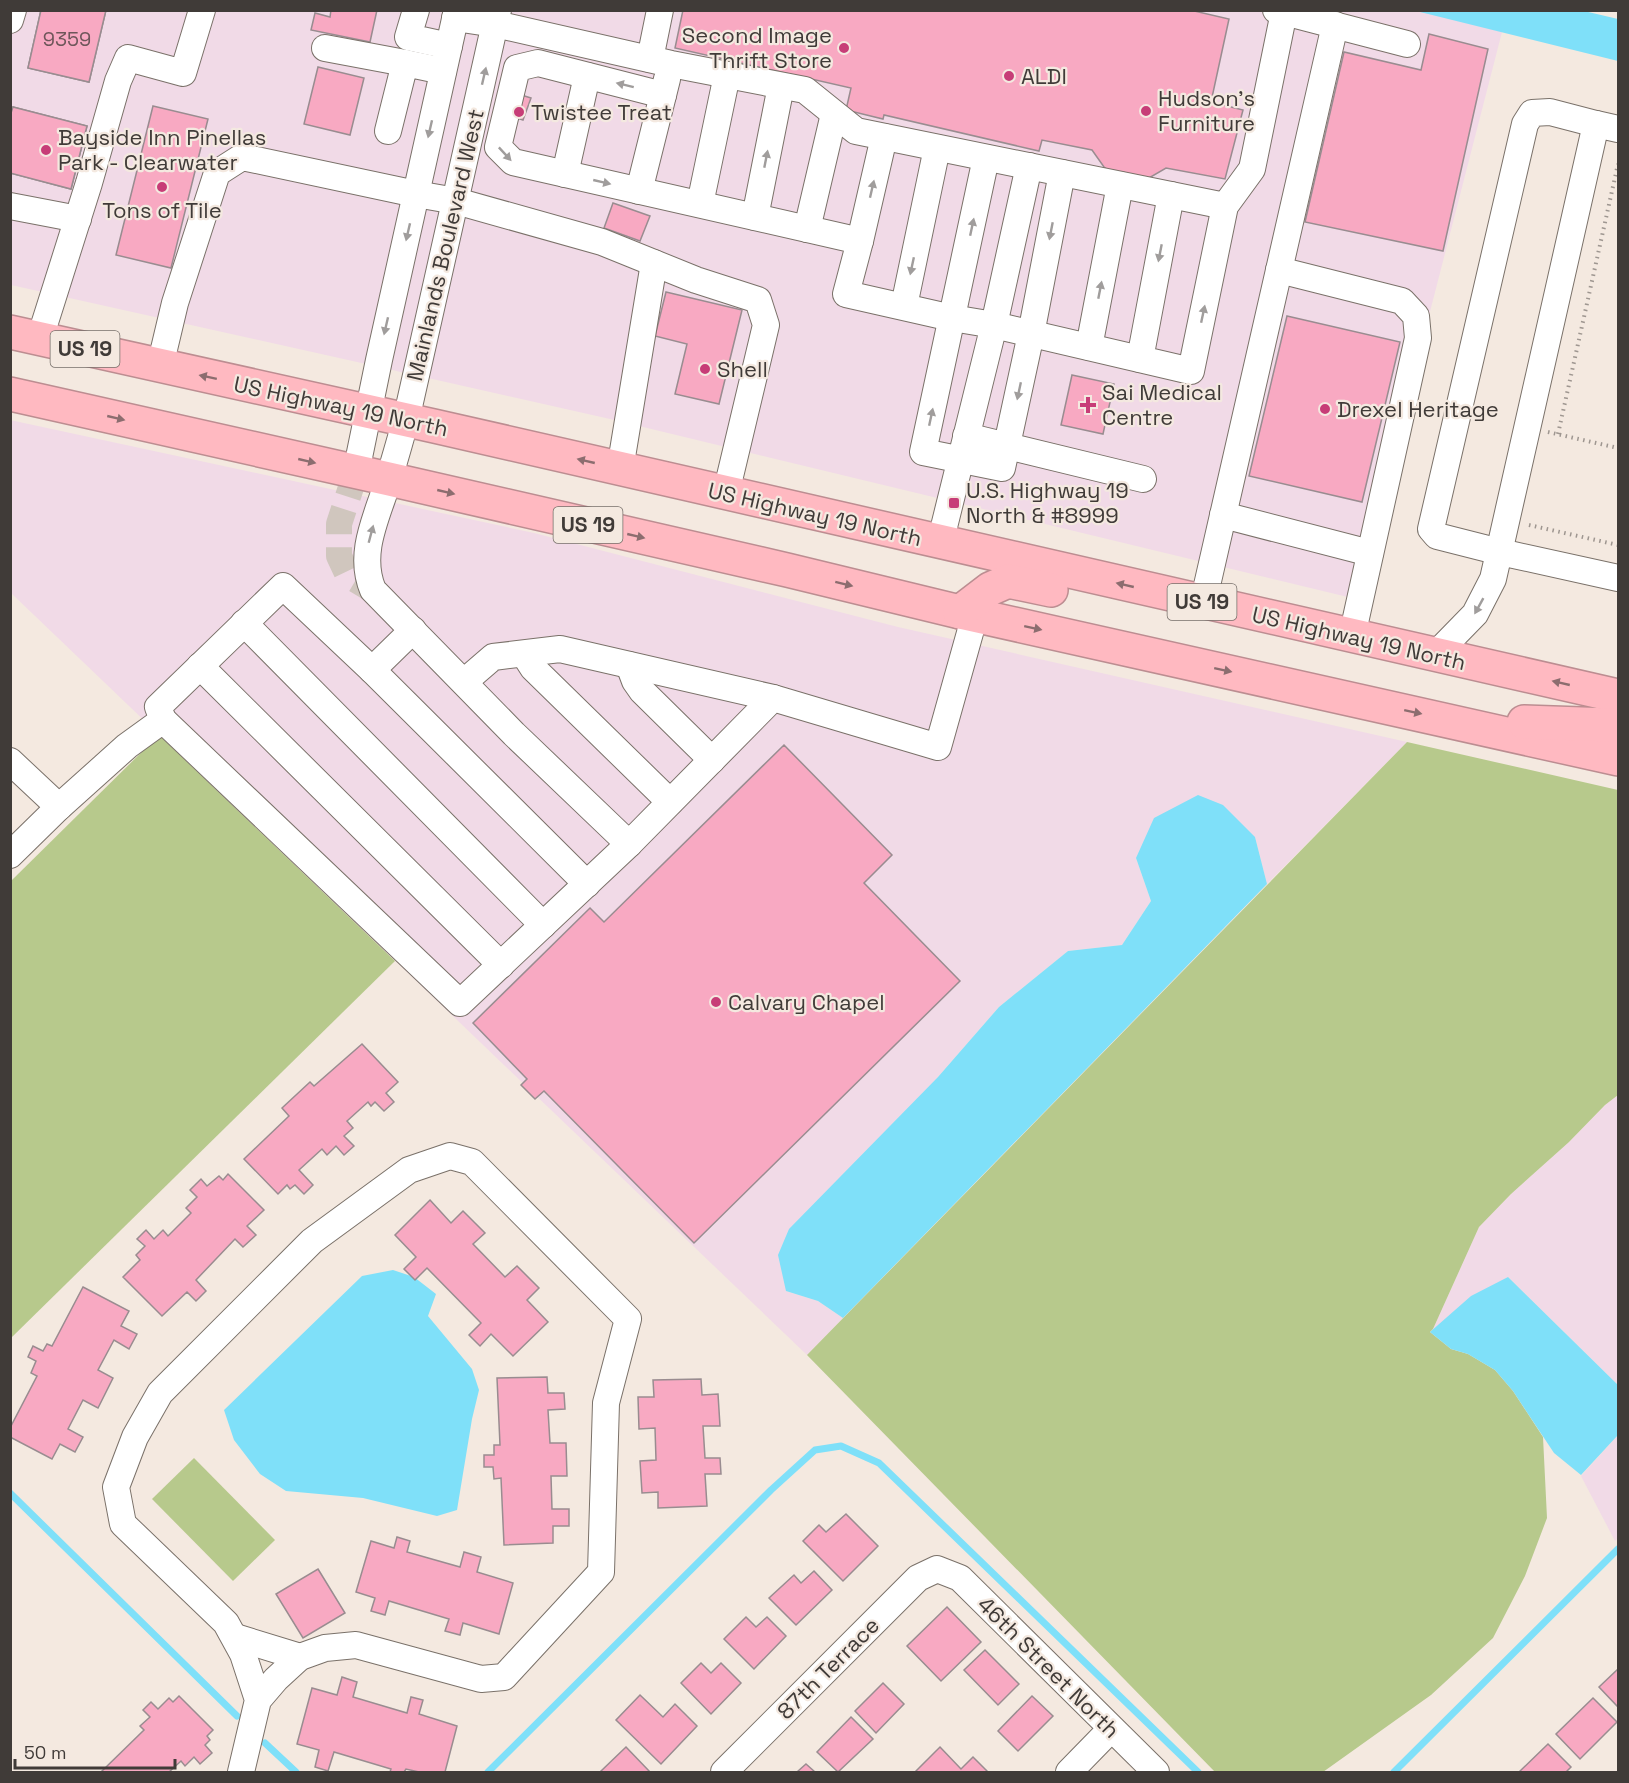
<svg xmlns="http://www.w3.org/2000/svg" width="1629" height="1783" font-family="'Space Grotesk',sans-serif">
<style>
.commercial{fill:#f1dae7}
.green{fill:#b7c98c}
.water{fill:#7fe0f9}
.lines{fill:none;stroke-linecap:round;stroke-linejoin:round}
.stream{stroke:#7fe0f9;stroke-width:7}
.building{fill:#f8a9c2;stroke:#998c90;stroke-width:1.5}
.minor-tunnel{stroke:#d0c6be;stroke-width:26;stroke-dasharray:26 13;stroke-linecap:butt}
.minor-casing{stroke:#7a7169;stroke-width:28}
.highway-casing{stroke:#bc8d91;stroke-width:36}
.path{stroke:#9e9690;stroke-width:4;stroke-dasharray:1.5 4.5;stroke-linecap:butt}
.minor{stroke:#fff;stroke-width:26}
.highway{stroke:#ffb9c1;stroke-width:33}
.oneway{fill:#a09d9c}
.oneway2{fill:#8c6d6f}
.poi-dot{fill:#c73d77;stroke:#f4e9e0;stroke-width:2}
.labels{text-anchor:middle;stroke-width:4.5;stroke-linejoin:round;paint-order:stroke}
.number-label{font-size:20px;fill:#6e565a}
.shield{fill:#f4e9e0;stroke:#766f6a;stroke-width:1.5}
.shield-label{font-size:21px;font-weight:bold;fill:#403b38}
.poi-label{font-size:22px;fill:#403b38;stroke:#f4e9e0;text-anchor:start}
.street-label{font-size:22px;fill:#403b38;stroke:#f4e9e0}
</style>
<rect width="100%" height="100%" fill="#f4e9e0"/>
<g class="commercial">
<path d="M 1416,10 L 1502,32 L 1356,599 L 610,419 L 428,378 L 511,11 Z"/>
<path d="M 11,11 L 444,11 L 366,364 L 11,285 Z"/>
<path d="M 469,11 L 486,11 L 404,373 L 389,369 Z"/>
<path d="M 10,420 L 534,533 L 898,627 L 1407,742 L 1267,884 L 1255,837 L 1136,858 L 1151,901 L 1122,945 L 1068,951 L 999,1007 L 938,1077 L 786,1291 L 818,1301 L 843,1318 L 807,1355 L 11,593 Z"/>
<path d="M 1618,1095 L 1618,1385 L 1508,1277 L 1433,1329 L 1479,1227 L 1511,1194 L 1569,1142 L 1605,1105 Z"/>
<path d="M 1618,1435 L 1618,1538 L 1615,1541 L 1581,1476 Z"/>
</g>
<g class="green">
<path d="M 159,735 L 395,961 L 11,1338 L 11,881 Z"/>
<path d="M 1407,742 L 1618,790 L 1618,1095 L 1605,1105 L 1569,1142 L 1511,1194 L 1479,1227 L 1433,1329 L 1430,1332 L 1451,1349 L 1468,1354 L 1495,1370 L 1513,1391 L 1543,1437 L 1547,1518 L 1525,1576 L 1493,1638 L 1431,1695 L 1323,1772 L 1215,1772 L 807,1355 Z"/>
<path d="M 194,1458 L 275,1540 L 233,1581 L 152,1499 Z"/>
</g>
<g class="water">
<path d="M 1584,11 L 1618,19 L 1618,61 L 1416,11 Z"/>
<path d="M 1198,795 L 1223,805 L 1255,837 L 1267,884 L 843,1318 L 818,1301 L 786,1291 L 778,1255 L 789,1229 L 938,1077 L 999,1007 L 1068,951 L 1122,945 L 1151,901 L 1136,858 L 1154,818 Z"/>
<path d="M 393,1270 L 414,1277 L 436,1294 L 428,1316 L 472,1369 L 479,1390 L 472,1419 L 457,1510 L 437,1516 L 363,1498 L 286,1491 L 260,1474 L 234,1440 L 224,1410 L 362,1276 Z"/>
<path d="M 1508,1277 L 1618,1385 L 1618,1435 L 1581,1475 L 1554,1453 L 1513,1391 L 1495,1370 L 1468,1354 L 1451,1349 L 1430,1332 L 1471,1296 Z"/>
</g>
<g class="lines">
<g class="stream">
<path d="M 10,1493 L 237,1716"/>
<path d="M 265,1743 L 296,1772"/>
<path d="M 488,1772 L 771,1490 L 815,1450 L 841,1446 L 879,1463 L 1198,1772"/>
<path d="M 1394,1772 L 1618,1549"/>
</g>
</g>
<g class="building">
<path d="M 41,10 L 106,10 L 89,82 L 28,68 Z"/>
<path d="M 41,10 L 106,10 L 89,82 L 28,68 Z"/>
<path d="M 331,10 L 377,10 L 370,42 L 311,30 L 315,13 L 330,17 Z"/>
<path d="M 683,10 L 1190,10 L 1229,19 L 1211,102 L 1243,110 L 1225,179 L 1166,168 L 1149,178 L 1114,174 L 1104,167 L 1092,150 L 1042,140 L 1039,151 L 884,115 L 883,119 L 846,110 L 851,88 L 675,48 Z"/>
<path d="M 1429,34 L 1488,49 L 1443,251 L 1305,222 L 1344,52 L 1421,70 Z"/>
<path d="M 318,67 L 364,78 L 350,135 L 304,124 Z"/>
<path d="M 515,93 L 531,98 L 523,120 L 508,115 Z"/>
<path d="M 153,106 L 208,119 L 171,268 L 116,255 Z"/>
<path d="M 13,107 L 87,126 L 71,189 L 10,173 L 10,116 Z"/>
<path d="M 13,107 L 87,126 L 71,189 L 10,173 L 10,116 Z"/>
<path d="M 613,203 L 650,216 L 640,241 L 604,228 Z"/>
<path d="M 666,292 L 742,310 L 719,404 L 675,394 L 687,344 L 655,336 Z"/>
<path d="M 1287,316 L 1400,342 L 1362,502 L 1249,476 Z"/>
<path d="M 1072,375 L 1114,384 L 1103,434 L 1061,425 Z"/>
<path d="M 784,745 L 892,855 L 864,883 L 960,981 L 694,1243 L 544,1091 L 535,1099 L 521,1085 L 527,1079 L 473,1023 L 590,908 L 604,922 Z"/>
<path d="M 362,1044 L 398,1082 L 386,1093 L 394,1102 L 384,1111 L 375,1102 L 371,1106 L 368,1102 L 347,1121 L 353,1128 L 344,1136 L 354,1146 L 344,1155 L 336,1146 L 327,1155 L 322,1149 L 299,1170 L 313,1185 L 304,1194 L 295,1185 L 290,1189 L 287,1185 L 278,1194 L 244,1159 L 289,1116 L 282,1108 L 310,1082 L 314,1086 Z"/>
<path d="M 228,1174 L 264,1210 L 247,1226 L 256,1235 L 243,1247 L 235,1239 L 196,1280 L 206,1291 L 196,1301 L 187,1292 L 162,1316 L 123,1277 L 140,1260 L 136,1255 L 145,1246 L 137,1239 L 146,1230 L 154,1239 L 163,1230 L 168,1236 L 191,1213 L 186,1208 L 197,1197 L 190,1190 L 201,1179 L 207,1186 L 219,1176 L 223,1180 Z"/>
<path d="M 430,1200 L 451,1223 L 463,1211 L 485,1233 L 473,1244 L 505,1277 L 517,1266 L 539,1288 L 527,1300 L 548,1322 L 513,1356 L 491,1334 L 480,1346 L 469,1335 L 481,1323 L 427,1268 L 415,1280 L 404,1269 L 416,1257 L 395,1235 Z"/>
<path d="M 83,1287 L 129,1311 L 121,1326 L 137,1334 L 129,1349 L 114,1340 L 98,1370 L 113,1378 L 98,1408 L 83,1400 L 68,1429 L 83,1437 L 75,1452 L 60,1444 L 52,1459 L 10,1437 L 10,1428 L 37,1376 L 31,1373 L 36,1361 L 28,1357 L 33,1346 L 43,1351 L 47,1344 L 52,1346 Z"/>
<path d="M 547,1377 L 548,1393 L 564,1393 L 565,1409 L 548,1410 L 550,1443 L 566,1443 L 567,1476 L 551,1476 L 552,1509 L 569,1509 L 569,1526 L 553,1526 L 553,1543 L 504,1545 L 501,1478 L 494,1479 L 493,1467 L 484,1467 L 484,1455 L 494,1455 L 494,1445 L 500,1445 L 497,1378 Z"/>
<path d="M 701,1379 L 702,1395 L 718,1394 L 720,1426 L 703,1426 L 705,1458 L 720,1458 L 721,1474 L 705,1474 L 707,1506 L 658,1508 L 658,1492 L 642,1493 L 640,1461 L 656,1460 L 655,1428 L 639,1429 L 638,1397 L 654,1397 L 653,1380 Z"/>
<path d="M 846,1514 L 878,1546 L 843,1581 L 803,1541 L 819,1525 L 826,1532 Z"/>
<path d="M 397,1537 L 410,1541 L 407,1552 L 460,1567 L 464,1552 L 481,1557 L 477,1572 L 513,1583 L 499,1634 L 463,1623 L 460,1635 L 445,1631 L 449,1619 L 389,1601 L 385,1615 L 371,1611 L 375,1598 L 356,1592 L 371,1541 L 394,1548 Z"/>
<path d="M 318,1569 L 345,1613 L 303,1638 L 276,1594 Z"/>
<path d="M 814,1571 L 832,1590 L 796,1625 L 769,1598 L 794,1575 L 801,1583 Z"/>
<path d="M 947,1607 L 981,1642 L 941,1681 L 907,1646 Z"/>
<path d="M 746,1617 L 756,1627 L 767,1617 L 786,1636 L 754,1669 L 724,1639 Z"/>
<path d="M 985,1650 L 1019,1684 L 998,1705 L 964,1670 Z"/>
<path d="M 701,1663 L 711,1673 L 721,1663 L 741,1683 L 711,1714 L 681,1683 Z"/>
<path d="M 1618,1669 L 1618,1707 L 1599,1687 Z"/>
<path d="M 342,1677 L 357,1682 L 353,1697 L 407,1713 L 411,1697 L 423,1700 L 419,1714 L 457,1726 L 445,1772 L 419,1772 L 406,1769 L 404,1772 L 390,1772 L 391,1769 L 334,1752 L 328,1771 L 315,1767 L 319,1750 L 297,1744 L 312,1688 L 337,1695 Z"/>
<path d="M 883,1683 L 904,1704 L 876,1733 L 855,1711 Z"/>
<path d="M 640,1695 L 663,1717 L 675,1704 L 697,1726 L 661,1764 L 616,1720 Z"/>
<path d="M 179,1696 L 213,1730 L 207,1736 L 210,1740 L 205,1745 L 212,1753 L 200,1764 L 194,1757 L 185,1766 L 181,1761 L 169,1772 L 101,1772 L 144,1730 L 140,1726 L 150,1717 L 143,1710 L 151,1702 L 158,1709 L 169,1698 L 173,1702 Z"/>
<path d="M 1032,1696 L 1053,1716 L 1018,1751 L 998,1731 Z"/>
<path d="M 1593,1698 L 1617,1722 L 1580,1759 L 1556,1734 Z"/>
<path d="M 851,1717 L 873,1739 L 838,1772 L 817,1752 Z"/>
<path d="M 1548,1744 L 1571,1767 L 1566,1772 L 1519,1772 Z"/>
<path d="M 626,1747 L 650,1772 L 600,1772 Z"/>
<path d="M 940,1747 L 961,1769 L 973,1757 L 988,1772 L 917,1772 L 916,1771 Z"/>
<path d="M 806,1764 L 815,1772 L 797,1772 Z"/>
</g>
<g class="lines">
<path class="minor-tunnel" d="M 356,472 L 339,524 L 339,556 L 348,575 L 373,590"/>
<defs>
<g id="minor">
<path d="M 416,10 L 408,37 L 449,46"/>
<path d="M 498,10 L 406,420 C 400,440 395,459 389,478 C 378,515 357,552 373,590 L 514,734 L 629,844"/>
<path d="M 1284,12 L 1407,44"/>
<path d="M 455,18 L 495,24 L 671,64 L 805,90 L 856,131 L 1225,206"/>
<path d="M 10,20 L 13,10"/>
<path d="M 325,48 L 405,63"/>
<path d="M 650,59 L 660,10"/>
<path d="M 663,95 L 538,63 L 517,68 L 498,147 L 513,162 L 860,241 L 846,294 L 952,318 L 994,325 L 940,543"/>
<path d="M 1596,124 L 1550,112 L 1532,113 L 1525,124 L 1431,529 L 1437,536 L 1500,552 L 1618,578"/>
<path d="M 388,131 L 405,63 L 443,71"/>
<path d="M 986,158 L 923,452 L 1002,468 L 1031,334 L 1062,173"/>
<path d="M 1029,166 L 994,325 L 1191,371 L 1225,206 L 1252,169 L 1284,12 L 1276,10"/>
<path d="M 565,174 L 587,76"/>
<path d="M 639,191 L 667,79"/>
<path d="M 700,204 L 727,75"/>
<path d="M 10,206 L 78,219"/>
<path d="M 755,217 L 781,86"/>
<path d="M 807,229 L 834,114"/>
<path d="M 860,241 L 884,137"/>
<path d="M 1279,270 L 1402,301 L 1416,316 L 1418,338 L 1352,636"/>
<path d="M 904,306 L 937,148"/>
<path d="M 40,338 L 89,183 L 118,81 L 128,58 L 183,73 L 202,10"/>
<path d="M 1089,347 L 1120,185"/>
<path d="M 1140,359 L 1171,195"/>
<path d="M 160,366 L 175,303 L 217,173 L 242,157 L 416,194 L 456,201 L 602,242 L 696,280 L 758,300 L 766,325 L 726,493"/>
<path d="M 966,436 L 1143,479"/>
<path d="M 620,469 L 654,263"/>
<path d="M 356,472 L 379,360 L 457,10"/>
<path d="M 1223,515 L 1370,553"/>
<path d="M 1203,603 L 1335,25"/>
<path d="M 244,623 L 543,925"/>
<path d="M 524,654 L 533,668 L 670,802"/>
<path d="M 1435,655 L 1475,614 L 1493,579 L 1596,124 L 1618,129"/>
<path d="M 629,665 L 635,681 L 642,691 L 712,760"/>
<path d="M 200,666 L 501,965"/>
<path d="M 372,670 L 587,884"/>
<path d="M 464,682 L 493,657 L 560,649 L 773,698"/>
<path d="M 163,720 L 158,707 L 283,586 L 372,670 L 413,630"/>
<path d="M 10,761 L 59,807"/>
<path d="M 10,855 L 59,807 L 127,746 L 163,720 L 460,1003 L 629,844 L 773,698 L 938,747 L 975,615"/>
<path d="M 235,1637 L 300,1657"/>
<path d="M 241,1772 L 258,1700 L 276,1679 L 300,1657 L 325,1648 L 356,1645 L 481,1679 L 504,1677 L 601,1572 L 606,1403 L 628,1319 L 472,1162 L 450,1156 L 409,1170 L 312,1241 L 160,1393 L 135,1437 L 116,1487 L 123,1524 L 226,1623 L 243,1654 L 258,1700"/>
<path d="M 724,1772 L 918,1578 L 937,1569 L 960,1578 L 1156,1772"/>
<path d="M 1069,1772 L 1111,1729"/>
</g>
<g id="highway">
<path d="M 10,332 L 434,426 L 1618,696"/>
<path d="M 10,394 L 389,479 L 787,570 L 960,612 L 1618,759"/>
<path d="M 960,612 L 990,589 L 1008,581 L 1051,590"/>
<path d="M 1524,722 L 1611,725 L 1618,727"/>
</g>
</defs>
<use href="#minor" class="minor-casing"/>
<use href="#highway" class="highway-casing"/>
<g class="path">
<path d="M 1548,432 L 1618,448"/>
<path d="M 1558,434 L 1618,164"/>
<path d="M 1529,525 L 1618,545"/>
</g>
<use href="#minor" class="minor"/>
<use href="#highway" class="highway"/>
</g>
<defs><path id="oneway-solid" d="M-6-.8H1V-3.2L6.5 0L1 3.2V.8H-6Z" transform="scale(1.5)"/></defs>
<g class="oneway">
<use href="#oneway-solid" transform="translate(484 76) rotate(-77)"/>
<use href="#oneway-solid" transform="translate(625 85) rotate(-166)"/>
<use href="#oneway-solid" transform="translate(430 129) rotate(103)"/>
<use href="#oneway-solid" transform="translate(505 154) rotate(47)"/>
<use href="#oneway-solid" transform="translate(766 159) rotate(-79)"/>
<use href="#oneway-solid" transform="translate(602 182) rotate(13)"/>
<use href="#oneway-solid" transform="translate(872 189) rotate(-77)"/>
<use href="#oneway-solid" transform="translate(972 227) rotate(-78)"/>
<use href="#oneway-solid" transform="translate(1051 231) rotate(101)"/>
<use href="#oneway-solid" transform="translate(408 232) rotate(103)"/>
<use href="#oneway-solid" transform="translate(1160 253) rotate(101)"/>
<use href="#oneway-solid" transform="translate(912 266) rotate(102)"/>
<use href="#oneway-solid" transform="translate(1100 290) rotate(-79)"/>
<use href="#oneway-solid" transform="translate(1203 314) rotate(-78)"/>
<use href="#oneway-solid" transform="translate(386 326) rotate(103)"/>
<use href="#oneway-solid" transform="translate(1019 391) rotate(102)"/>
<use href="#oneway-solid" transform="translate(931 417) rotate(-78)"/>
<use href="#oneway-solid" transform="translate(371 534) rotate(-75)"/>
<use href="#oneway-solid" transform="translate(1479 606) rotate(119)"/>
</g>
<g class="oneway2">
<use href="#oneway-solid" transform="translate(208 377) rotate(-168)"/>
<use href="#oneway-solid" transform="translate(116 418) rotate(13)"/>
<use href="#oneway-solid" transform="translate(307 461) rotate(13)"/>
<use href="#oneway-solid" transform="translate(586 461) rotate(-167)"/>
<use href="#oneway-solid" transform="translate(446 492) rotate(13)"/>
<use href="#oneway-solid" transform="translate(636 536) rotate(13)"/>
<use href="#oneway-solid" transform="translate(844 584) rotate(14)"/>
<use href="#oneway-solid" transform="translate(1125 585) rotate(-167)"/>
<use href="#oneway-solid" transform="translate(1033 628) rotate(12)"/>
<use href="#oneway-solid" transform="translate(1223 670) rotate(12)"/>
<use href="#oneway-solid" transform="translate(1561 683) rotate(-167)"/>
<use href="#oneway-solid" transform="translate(1413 712) rotate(12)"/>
</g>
<g class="poi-dot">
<circle cx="844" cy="48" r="6"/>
<circle cx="1009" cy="76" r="6"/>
<circle cx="1146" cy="111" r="6"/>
<circle cx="519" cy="112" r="6"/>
<circle cx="46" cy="150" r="6"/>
<circle cx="162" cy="187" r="6"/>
<circle cx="705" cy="369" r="6"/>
<path d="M1085 396h6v6h6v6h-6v6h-6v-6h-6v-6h6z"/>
<circle cx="1325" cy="409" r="6"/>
<rect x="948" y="497" width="12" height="12" rx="3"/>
<circle cx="716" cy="1002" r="6"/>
</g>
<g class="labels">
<g class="number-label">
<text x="67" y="46">9359</text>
</g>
<g class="shield">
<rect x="50.5" y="331" width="69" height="36" rx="4.5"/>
<rect x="553.5" y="507" width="69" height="36" rx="4.5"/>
<rect x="1167.5" y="584" width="69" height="36" rx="4.5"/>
</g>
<g class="shield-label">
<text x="85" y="356">US 19</text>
<text x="588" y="532">US 19</text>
<text x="1202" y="609">US 19</text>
</g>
<g class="poi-label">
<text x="832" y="43" text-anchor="end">Second Image<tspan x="832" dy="25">Thrift Store</tspan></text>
<text x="1021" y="84">ALDI</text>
<text x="1158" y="106">Hudson's<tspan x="1158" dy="25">Furniture</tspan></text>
<text x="531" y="120">Twistee Treat</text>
<text x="58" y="145">Bayside Inn Pinellas<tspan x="58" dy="25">Park - Clearwater</tspan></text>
<text x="162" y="218" text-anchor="middle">Tons of Tile</text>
<text x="717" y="377">Shell</text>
<text x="1102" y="400">Sai Medical<tspan x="1102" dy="25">Centre</tspan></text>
<text x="1337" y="417">Drexel Heritage</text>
<text x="966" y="498">U.S. Highway 19<tspan x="966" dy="25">North &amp; #8999</tspan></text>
<text x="728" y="1010">Calvary Chapel</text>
</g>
<g class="street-label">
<text transform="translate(445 245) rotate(-77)" y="8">Mainlands Boulevard West</text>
<text transform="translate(341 406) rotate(12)" y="8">US Highway 19 North</text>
<text transform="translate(815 514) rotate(13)" y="8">US Highway 19 North</text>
<text transform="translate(1359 638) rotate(13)" y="8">US Highway 19 North</text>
<text transform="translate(1049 1667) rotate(45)" y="8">46th Street North</text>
<text transform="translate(828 1668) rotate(-45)" y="8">87th Terrace</text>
</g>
</g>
<rect width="1629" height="1783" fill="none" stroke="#403b38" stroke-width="24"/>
<path d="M15 1759v9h160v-9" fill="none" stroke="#403b38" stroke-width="3"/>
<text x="24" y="1759" font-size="18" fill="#403b38" stroke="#f4e9e0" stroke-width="4.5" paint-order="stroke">50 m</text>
</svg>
